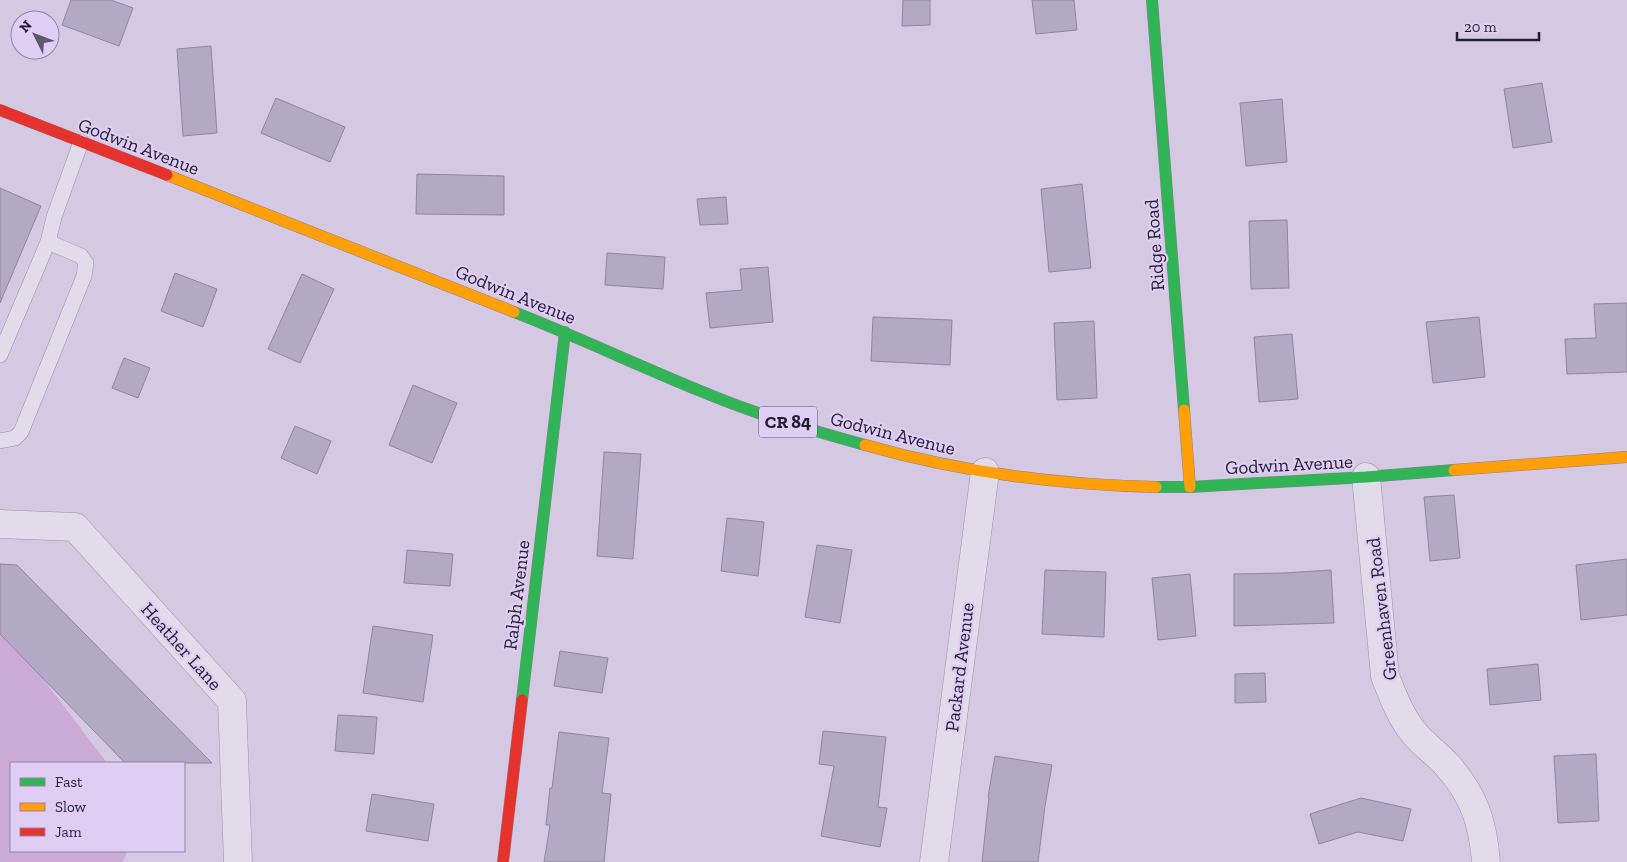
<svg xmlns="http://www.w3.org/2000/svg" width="1627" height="862" font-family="'Zilla Slab',serif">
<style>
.green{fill:#cbabd5}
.building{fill:#b1a9c5;stroke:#9088a2}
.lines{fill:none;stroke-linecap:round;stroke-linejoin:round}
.lane-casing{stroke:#9a92a6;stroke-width:16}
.street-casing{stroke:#9a92a6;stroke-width:29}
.fast-casing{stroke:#8a8296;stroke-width:12}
.slow-casing{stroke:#8a8296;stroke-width:12}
.jam-casing{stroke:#8a8296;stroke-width:12}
.lane{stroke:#e2dbea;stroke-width:15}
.street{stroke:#e2dbea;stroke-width:28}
.fast{stroke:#30b455;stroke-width:11}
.slow{stroke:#ff9f0a;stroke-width:11}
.jam{stroke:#e5322d;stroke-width:11}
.labels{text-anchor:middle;stroke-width:4.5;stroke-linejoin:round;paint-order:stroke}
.shield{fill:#dfcdf4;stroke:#5b516e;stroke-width:1}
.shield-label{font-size:18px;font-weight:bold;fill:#221c34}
.street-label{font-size:19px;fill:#221c34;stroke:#dfcdf4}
</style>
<rect width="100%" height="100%" fill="#d4c8e2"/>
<path class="green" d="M 0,622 L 107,763 L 11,763 L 11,851 L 127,851 L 123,862 L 0,862 Z"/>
<g class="building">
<path d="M 71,0 L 111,0 L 133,8 L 119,46 L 62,25 Z"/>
<path d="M 903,0 L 930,0 L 930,25 L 902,26 Z"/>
<path d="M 1032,0 L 1074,0 L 1077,30 L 1036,34 Z"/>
<path d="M 211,46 L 217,133 L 183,136 L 177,49 Z"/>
<path d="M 1542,83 L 1552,142 L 1513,148 L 1504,89 Z"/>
<path d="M 276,98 L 345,127 L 330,162 L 261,133 Z"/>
<path d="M 1282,99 L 1287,162 L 1246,166 L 1240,103 Z"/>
<path d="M 417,174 L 504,176 L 504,215 L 416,214 Z"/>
<path d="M 1082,184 L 1091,268 L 1049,272 L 1041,189 Z"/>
<path d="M 0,188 L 41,206 L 0,303 Z"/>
<path d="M 726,197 L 728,224 L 700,225 L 697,199 Z"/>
<path d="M 1287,220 L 1289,288 L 1251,289 L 1249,221 Z"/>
<path d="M 607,253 L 665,257 L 663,289 L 605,285 Z"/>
<path d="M 768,267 L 773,322 L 710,328 L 706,293 L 742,290 L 740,269 Z"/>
<path d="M 175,273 L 217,289 L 203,327 L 161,311 Z"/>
<path d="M 302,274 L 334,289 L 300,363 L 268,349 Z"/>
<path d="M 1627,303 L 1627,372 L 1567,374 L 1565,339 L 1596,338 L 1594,304 Z"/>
<path d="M 873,317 L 952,320 L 950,365 L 871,361 Z"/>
<path d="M 1479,317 L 1485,377 L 1433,383 L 1426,322 Z"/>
<path d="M 1094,321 L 1097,398 L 1057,400 L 1054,323 Z"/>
<path d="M 1292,334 L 1298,399 L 1259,402 L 1254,337 Z"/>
<path d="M 124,358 L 150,368 L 138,398 L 112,388 Z"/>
<path d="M 413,385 L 457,403 L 432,463 L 389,445 Z"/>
<path d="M 295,426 L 331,441 L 317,474 L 281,458 Z"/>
<path d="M 604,452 L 641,454 L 633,559 L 597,556 Z"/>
<path d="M 1454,495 L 1460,558 L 1430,561 L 1424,497 Z"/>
<path d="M 727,518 L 764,522 L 758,576 L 721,571 Z"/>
<path d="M 817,545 L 852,550 L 840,623 L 805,617 Z"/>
<path d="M 407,550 L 453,554 L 450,586 L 404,583 Z"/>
<path d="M 1627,559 L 1627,615 L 1581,620 L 1576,565 Z"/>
<path d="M 0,564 L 17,565 L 212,763 L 125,763 L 0,634 Z"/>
<path d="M 1045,570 L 1106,572 L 1104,637 L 1042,634 Z"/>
<path d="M 1331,570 L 1334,623 L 1234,626 L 1234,574 L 1284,573 Z"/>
<path d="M 1190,574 L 1196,636 L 1158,640 L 1152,578 Z"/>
<path d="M 373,626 L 433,635 L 423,702 L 363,693 Z"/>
<path d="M 560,651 L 608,658 L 602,693 L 554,686 Z"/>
<path d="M 1538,664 L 1541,700 L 1490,705 L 1487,669 Z"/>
<path d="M 1265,673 L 1266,702 L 1235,703 L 1235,674 Z"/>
<path d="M 338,715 L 377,717 L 374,754 L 335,751 Z"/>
<path d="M 823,731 L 886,737 L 878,807 L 887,808 L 880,847 L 821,836 L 834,766 L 819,764 Z"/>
<path d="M 559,732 L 609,738 L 602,793 L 611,794 L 604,862 L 544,862 L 550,825 L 546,825 L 550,788 L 552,788 Z"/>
<path d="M 1596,754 L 1599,821 L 1558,823 L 1554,756 Z"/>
<path d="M 995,756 L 1052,765 L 1045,806 L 1038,862 L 982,862 L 989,797 L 988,797 Z"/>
<path d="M 372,794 L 434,804 L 428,841 L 366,831 Z"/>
<path d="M 1361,798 L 1411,809 L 1403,841 L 1358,832 L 1319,844 L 1310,814 Z"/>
</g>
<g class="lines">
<defs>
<g id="lane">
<path d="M 0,355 L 48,242 L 54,217 L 81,142"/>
<path d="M 0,441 L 15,438 L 21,432 L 84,276 L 86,263 L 81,256 L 48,242"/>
</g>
<g id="street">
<path d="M 1366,477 L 1385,676 C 1393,696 1400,716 1414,733 C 1424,745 1437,754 1447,765 C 1474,795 1483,823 1486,862"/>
<path d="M 0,524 L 75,527 L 232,701 L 238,862"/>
<path d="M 934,862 L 985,472"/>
</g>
<g id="fast">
<path d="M 1152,0 L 1184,410"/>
<path d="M 514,312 C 578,337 639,366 703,392 C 755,414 811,430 865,445"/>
<path d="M 1156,487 L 1190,487 L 1366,477 L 1454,470"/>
<path d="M 522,700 L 565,332"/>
</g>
<g id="slow">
<path d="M 167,175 L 514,312"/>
<path d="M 1184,410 L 1190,487"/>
<path d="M 865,445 C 960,472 1058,485 1156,487"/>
<path d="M 1454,470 L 1627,457"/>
</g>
<g id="jam">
<path d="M 0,110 L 167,175"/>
<path d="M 503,862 L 522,700"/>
</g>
</defs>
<use href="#lane" class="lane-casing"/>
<use href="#street" class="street-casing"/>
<use href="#fast" class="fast-casing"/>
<use href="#slow" class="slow-casing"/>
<use href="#jam" class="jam-casing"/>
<use href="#lane" class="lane"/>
<use href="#street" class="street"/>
<use href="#fast" class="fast"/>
<use href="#slow" class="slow"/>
<use href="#jam" class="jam"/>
</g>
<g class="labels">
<rect class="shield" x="759" y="406.5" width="58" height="31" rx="4"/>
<g class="shield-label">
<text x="788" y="428">CR 84</text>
</g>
<g class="street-label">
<text transform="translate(139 146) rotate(21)" y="7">Godwin Avenue</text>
<text transform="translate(1154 245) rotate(-94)" y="7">Ridge Road</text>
<text transform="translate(516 294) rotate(22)" y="7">Godwin Avenue</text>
<text transform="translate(893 433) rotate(14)" y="7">Godwin Avenue</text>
<text transform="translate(1289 464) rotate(-3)" y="7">Godwin Avenue</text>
<text transform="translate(516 595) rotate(-83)" y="7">Ralph Avenue</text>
<text transform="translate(1381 609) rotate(-97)" y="7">Greenhaven Road</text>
<text transform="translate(182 646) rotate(48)" y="7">Heather Lane</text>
<text transform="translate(959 667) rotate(-83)" y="7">Packard Avenue</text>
</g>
</g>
<rect x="10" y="762" width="175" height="90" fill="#dfcdf4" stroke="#9386a7"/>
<rect x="20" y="778" width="25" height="8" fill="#30b455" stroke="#9386a7"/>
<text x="55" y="787" font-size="15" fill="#221c34">Fast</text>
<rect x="20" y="803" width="25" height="8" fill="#ff9f0a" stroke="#9386a7"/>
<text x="55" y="812" font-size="15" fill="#221c34">Slow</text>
<rect x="20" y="828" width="25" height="8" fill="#e5322d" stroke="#9386a7"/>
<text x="55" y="837" font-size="15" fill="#221c34">Jam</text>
<g transform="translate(35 35) rotate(312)"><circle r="24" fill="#dfcdf4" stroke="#9386a7"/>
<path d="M0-4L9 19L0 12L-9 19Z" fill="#605871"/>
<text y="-8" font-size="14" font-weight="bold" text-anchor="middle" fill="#221c34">N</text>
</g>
<path d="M1457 32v8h82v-8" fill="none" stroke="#221c34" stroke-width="2.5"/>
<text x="1464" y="32" font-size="15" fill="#221c34" stroke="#dfcdf4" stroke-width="4" paint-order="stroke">20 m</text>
</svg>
